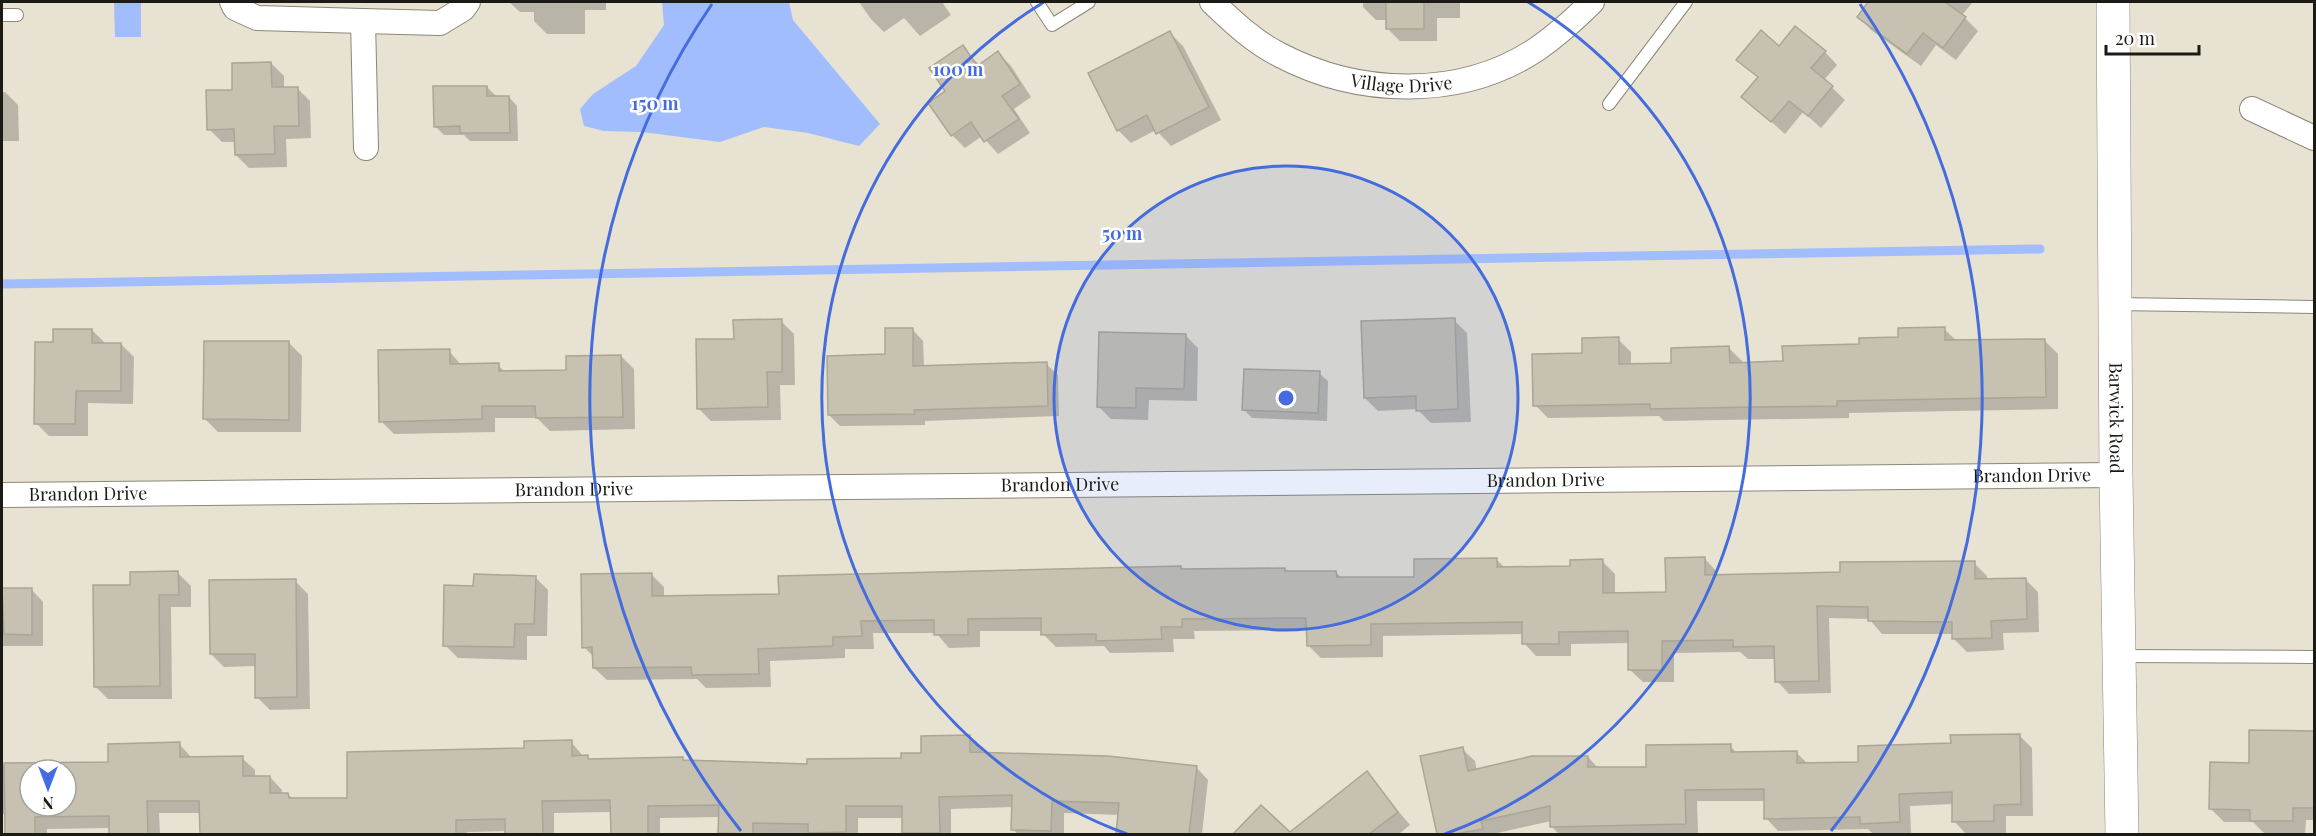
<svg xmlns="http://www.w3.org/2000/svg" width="2316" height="836" font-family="'Playfair Display',serif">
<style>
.water{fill:#a2bdfd}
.shadow{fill:#0003;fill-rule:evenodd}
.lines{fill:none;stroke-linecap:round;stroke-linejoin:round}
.stream{stroke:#a2bdfd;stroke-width:9}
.building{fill:#c6c1b0;stroke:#aaa595;stroke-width:1.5;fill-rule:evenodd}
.lane-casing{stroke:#8c8777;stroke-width:14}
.street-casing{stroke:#8c8777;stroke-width:26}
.secondary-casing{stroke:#8c8777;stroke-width:34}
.lane{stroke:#fff;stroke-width:12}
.street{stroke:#fff;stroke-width:24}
.secondary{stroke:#fff;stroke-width:33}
.ring{fill:none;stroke:#446cde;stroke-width:3}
.labels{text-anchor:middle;stroke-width:5;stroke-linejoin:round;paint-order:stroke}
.street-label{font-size:18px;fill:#1c1a14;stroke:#fff}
.centre{fill:#446cde;stroke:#fff;stroke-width:3}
.ring-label{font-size:18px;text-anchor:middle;font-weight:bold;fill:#446cde;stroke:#fff;stroke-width:5;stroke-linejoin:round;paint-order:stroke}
</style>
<rect width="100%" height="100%" fill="#e7e2d1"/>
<g class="water">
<path d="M 114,2 L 141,2 L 141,37 L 115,37 Z"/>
<path d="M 662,2 L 789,2 L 793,20 L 880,124 L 859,146 L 808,133 L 764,127 L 720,142 L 642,132 L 604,131 L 584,126 L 580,109 L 593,94 L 636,66 L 664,25 Z"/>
</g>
<g class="shadow">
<path d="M 509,2 L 606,2 L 606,10 L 585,10 L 585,34 L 547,34 L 534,21 L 534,12 L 520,12 Z"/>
<path d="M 859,2 L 942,2 L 951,15 L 920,36 L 904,18 L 884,32 L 871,19 Z"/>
<path d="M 1363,2 L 1460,2 L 1460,18 L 1437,18 L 1437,41 L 1400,41 L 1387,28 L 1387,20 L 1376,20 L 1363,7 Z"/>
<path d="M 1870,2 L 1973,2 L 1962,15 L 1978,31 L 1956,60 L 1936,45 L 1921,66 L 1871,30 L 1859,17 Z"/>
<path d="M 1170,33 L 1183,46 L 1221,120 L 1171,146 L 1156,130 L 1131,143 L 1118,130 Z"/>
<path d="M 963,47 L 980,66 L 998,53 L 1011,66 L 1031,97 L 1014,109 L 1030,133 L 998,154 L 982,136 L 965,148 L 952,135 L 947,91 Z"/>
<path d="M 1779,48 L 1825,52 L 1837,65 L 1824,80 L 1845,100 L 1821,128 L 1803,112 L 1785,134 L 1743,97 L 1758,78 L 1738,59 Z"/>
<path d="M 271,63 L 284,76 L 284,89 L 297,88 L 310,101 L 311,138 L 286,139 L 287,167 L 249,168 L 236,155 L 236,142 L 222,142 L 209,129 L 234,91 Z"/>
<path d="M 487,87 L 496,96 L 509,97 L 517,106 L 518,141 L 470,141 L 464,135 L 444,135 L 435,126 Z"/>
<path d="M 2,92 L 5,92 L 18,105 L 19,141 L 2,141 Z"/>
<path d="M 1454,320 L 1467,333 L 1471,422 L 1431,423 L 1417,409 L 1378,411 L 1365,398 Z"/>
<path d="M 781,321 L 794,334 L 795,385 L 780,385 L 781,420 L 711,421 L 698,408 L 735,340 Z"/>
<path d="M 912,329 L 923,341 L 924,367 L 1046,364 L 1058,375 L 1059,416 L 925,421 L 925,425 L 840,426 L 829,415 Z"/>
<path d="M 1944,329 L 1957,341 L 2045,341 L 2058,354 L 2058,409 L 1849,413 L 1849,418 L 1664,421 L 1659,416 L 1548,418 L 1535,405 L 1583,354 L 1618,339 L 1631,352 L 1631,365 L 1673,364 L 1729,348 L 1742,361 L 1742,364 L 1784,362 Z"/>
<path d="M 92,330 L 106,344 L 121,344 L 134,357 L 133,404 L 88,403 L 88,436 L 49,436 L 36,423 L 54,343 Z"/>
<path d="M 1185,335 L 1198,348 L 1197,401 L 1149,400 L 1148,420 L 1111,419 L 1098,406 Z"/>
<path d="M 289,343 L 302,356 L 301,432 L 218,432 L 205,419 Z"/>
<path d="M 449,351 L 462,366 L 498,365 L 505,372 L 567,371 L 621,356 L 634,369 L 635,429 L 550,431 L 537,418 L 495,418 L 495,432 L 394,434 L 381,421 Z"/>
<path d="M 1319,373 L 1328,381 L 1327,421 L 1252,418 L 1244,410 Z"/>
<path d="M 1496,559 L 1505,568 L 1572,567 L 1602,561 L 1615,574 L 1615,594 L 1667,594 L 1705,559 L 1717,572 L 1717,576 L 1841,573 L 1974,563 L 1987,576 L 1987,580 L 2025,579 L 2038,592 L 2039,632 L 2003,633 L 2004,650 L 1967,652 L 1954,639 L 1954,634 L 1882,634 L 1869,619 L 1829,618 L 1831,693 L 1789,694 L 1777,681 L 1776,659 L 1748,659 L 1740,652 L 1674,653 L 1674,682 L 1643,682 L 1630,670 L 1630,643 L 1571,644 L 1571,656 L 1536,656 L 1524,643 L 1523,634 L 1383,636 L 1383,657 L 1321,658 L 1308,645 L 1308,630 L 1194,631 L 1195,639 L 1173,639 L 1174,652 L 1110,653 L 1104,646 L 1056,647 L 1043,634 L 1043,631 L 980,631 L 980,647 L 949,648 L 936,633 L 873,633 L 874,649 L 845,649 L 845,658 L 770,661 L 771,687 L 706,688 L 697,679 L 607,680 L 594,668 L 594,657 L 584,647 L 651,574 L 664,587 L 664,597 L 780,595 L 1180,567 L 1183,570 L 1285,569 L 1288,573 L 1336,572 L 1342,579 L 1416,578 Z"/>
<path d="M 178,573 L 191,586 L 191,607 L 171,607 L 172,699 L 108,699 L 95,686 L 132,586 Z"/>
<path d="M 535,577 L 548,590 L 547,636 L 527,636 L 527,660 L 458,658 L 445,645 L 475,588 Z"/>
<path d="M 295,581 L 308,594 L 310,709 L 270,710 L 257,697 L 256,666 L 224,667 L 211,654 Z"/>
<path d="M 2,589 L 32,590 L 43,602 L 43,646 L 2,646 Z"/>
<path d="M 2251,731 L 2314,733 L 2314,820 L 2306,820 L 2305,834 L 2264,833 L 2253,822 L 2224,822 L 2211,809 L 2250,764 Z"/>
<path d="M 2019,735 L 2032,748 L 2033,816 L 2006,816 L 2006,833 L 1966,834 L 1954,821 L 1953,804 L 1910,806 L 1911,834 L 1873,834 L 1868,829 L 1778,831 L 1766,818 L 1765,801 L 1697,801 L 1698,834 L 1559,834 L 1551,826 L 1551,821 L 1493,834 L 1439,834 L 1422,757 L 1462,749 L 1475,761 L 1477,771 L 1588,757 L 1599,769 L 1648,768 L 1730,746 L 1737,753 L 1796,752 L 1808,764 L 1860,763 L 1952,745 Z"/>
<path d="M 969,737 L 982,749 L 982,753 L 1196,767 L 1208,780 L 1202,834 L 1117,834 L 1120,815 L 1064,813 L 1064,834 L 1018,834 L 1012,829 L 1013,807 L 951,809 L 951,834 L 905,834 L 903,818 L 858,818 L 858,834 L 722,834 L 720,832 L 720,817 L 660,818 L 660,834 L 612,834 L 611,812 L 554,813 L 554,834 L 507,834 L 506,831 L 467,832 L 467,834 L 201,834 L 201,813 L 159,813 L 160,834 L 111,834 L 111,828 L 47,829 L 47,834 L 7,834 L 6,814 L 2,814 L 2,765 L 109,764 L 179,744 L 192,758 L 242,758 L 255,770 L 255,777 L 270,777 L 282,790 L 282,794 L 288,794 L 293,799 L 348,800 L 526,750 L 571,742 L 584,757 L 587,757 L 591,760 L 682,758 L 686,762 L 809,765 L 902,760 ZM 30,770 L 66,770 L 66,806 L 30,806 Z"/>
<path d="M 1366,773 L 1410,825 L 1399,834 L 1235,834 L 1261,807 L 1290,834 Z"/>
</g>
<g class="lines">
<path class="stream" d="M 2,284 L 2040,249"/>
</g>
<g class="building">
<rect x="1386" y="2" width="38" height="27"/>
<path d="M 1868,2 L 1945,2 L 1966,17 L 1943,48 L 1923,33 L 1907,54 L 1857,17 Z"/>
<path d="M 1795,26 L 1826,51 L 1811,68 L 1833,86 L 1808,116 L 1789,101 L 1771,122 L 1741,97 L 1758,77 L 1736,60 L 1761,30 L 1779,46 Z"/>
<path d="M 1170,31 L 1209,107 L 1156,134 L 1147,115 L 1117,131 L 1088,73 Z"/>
<path d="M 963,45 L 977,66 L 998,51 L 1020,84 L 1002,96 L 1019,119 L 984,142 L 971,122 L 951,136 L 928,103 L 945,91 L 929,68 Z"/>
<path d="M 271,62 L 272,87 L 298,87 L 299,126 L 274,126 L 275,154 L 235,155 L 234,129 L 207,130 L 206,90 L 232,90 L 232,63 Z"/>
<path d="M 433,86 L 487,86 L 487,96 L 509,96 L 510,133 L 460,133 L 460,126 L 434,127 Z"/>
<path d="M 1455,318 L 1458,409 L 1416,411 L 1416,396 L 1364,398 L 1361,321 Z"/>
<path d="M 782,319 L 782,372 L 767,372 L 768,407 L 697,409 L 696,339 L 734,339 L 733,320 Z"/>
<path d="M 1945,327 L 1945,340 L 2045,339 L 2046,397 L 1837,401 L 1837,406 L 1755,407 L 1650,409 L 1650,404 L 1533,406 L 1532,354 L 1582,353 L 1582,338 L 1619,337 L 1619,364 L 1671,363 L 1671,348 L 1729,346 L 1730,363 L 1783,361 L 1782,346 L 1859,344 L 1859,338 L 1898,337 L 1898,328 Z"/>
<path d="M 885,328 L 913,328 L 913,366 L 1047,362 L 1048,406 L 914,410 L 915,414 L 828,415 L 827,356 L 885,354 Z"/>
<path d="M 53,329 L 92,329 L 92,343 L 121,343 L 121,391 L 76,391 L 75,424 L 34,424 L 35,342 L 53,342 Z"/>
<path d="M 1099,332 L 1186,334 L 1184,389 L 1136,388 L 1136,408 L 1097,407 Z"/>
<path d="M 204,341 L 289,341 L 289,420 L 203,419 Z"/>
<path d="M 450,349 L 450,364 L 499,363 L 499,371 L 566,370 L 566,356 L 621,355 L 623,417 L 536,418 L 535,406 L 482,406 L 482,419 L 379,422 L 378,350 Z"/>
<path d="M 1244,369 L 1320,371 L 1318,413 L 1242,410 Z"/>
<path d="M 1705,557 L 1705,575 L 1840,572 L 1840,562 L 1975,561 L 1975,579 L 2026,578 L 2027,619 L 1991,621 L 1992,638 L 1952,639 L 1952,622 L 1868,621 L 1868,607 L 1817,606 L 1819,681 L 1775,682 L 1774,646 L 1733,647 L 1733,640 L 1662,641 L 1662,670 L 1628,670 L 1628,631 L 1559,632 L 1559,644 L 1522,644 L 1522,622 L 1371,624 L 1371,645 L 1307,646 L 1306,618 L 1182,619 L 1182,627 L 1161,627 L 1162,639 L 1096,641 L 1096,634 L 1041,635 L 1041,618 L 968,619 L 968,635 L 934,635 L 934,620 L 861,621 L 862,636 L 833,637 L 833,646 L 758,649 L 759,674 L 692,675 L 691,667 L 593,668 L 592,647 L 582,648 L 581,574 L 652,573 L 652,596 L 779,594 L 778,576 L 1181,566 L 1181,569 L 1285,568 L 1285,571 L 1336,571 L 1337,577 L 1414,577 L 1414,559 L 1497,558 L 1497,567 L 1570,566 L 1570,560 L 1603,559 L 1603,593 L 1666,592 L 1665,558 Z"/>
<path d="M 178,571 L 179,595 L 159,595 L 160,686 L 94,687 L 93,585 L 130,585 L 130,572 Z"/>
<path d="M 474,574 L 536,576 L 534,624 L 515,624 L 514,647 L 443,646 L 444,585 L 473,586 Z"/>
<path d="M 296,579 L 297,697 L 255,698 L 255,654 L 210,654 L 209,580 Z"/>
<path d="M 2,588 L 32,588 L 32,635 L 4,634 Z"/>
<path d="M 2249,730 L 2314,731 L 2314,808 L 2293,808 L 2293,821 L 2250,821 L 2250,810 L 2209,809 L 2210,762 L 2249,763 Z"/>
<path d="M 2020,734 L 2021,804 L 1994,805 L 1994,821 L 1952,822 L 1952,792 L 1899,794 L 1900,822 L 1860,824 L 1860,817 L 1764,819 L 1764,789 L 1685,790 L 1686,824 L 1550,827 L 1550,806 L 1481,821 L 1483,829 L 1456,834 L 1437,834 L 1420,756 L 1463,747 L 1468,771 L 1532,756 L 1588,756 L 1588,767 L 1646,767 L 1646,745 L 1731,744 L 1731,752 L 1797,751 L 1797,763 L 1858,762 L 1858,746 L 1951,743 L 1950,735 Z"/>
<path d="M 970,735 L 970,752 L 1108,756 L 1197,766 L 1189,834 L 1116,834 L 1119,803 L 1052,801 L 1051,831 L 1011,830 L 1012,795 L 939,797 L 940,833 L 902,833 L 902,806 L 846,806 L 846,832 L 808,833 L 808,824 L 753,823 L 753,834 L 718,833 L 719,805 L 648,806 L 648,834 L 611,834 L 610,800 L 542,801 L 543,834 L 505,834 L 505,819 L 456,820 L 456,834 L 200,834 L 199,801 L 147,801 L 148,834 L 109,834 L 109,816 L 35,817 L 35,834 L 5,834 L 4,763 L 108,762 L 108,744 L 180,742 L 180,757 L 243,756 L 243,776 L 270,776 L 270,793 L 288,793 L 289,798 L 347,798 L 347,752 L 524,748 L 524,741 L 572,740 L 572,756 L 588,755 L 588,759 L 683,757 L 683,760 L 807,764 L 807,759 L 901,758 L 901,753 L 921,753 L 921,736 ZM 30,770 L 66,770 L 66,806 L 30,806 Z"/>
<path d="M 1367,771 L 1398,812 L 1369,834 L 1233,834 L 1261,805 L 1290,832 Z"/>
</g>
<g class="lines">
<defs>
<g id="lane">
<path d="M 1037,2 L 1052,25 L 1089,2"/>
<path d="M 2,15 L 17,15"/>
<path d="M 1609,104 L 1686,2"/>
<path d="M 2115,304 L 2314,307"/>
<path d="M 2120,656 L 2314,657"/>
</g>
<g id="street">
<path d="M 232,2 L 235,8 L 257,18 L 363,21 L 366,148"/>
<path id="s1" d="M 1212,2 C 1233,22 1254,42 1280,55 C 1358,96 1461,100 1537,49 C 1557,35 1575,19 1592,2"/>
<path d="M 363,21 L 440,23 L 463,9 L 468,2"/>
<path d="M 2252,109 L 2314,138"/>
<path id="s2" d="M 2,495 L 2116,475"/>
</g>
<g id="secondary">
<path id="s3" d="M 2113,2 L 2116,475 L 2122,834"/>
</g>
</defs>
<use href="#lane" class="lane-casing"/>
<use href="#street" class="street-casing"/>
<use href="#secondary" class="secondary-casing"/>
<use href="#lane" class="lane"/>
<use href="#street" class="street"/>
<use href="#secondary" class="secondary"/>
</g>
<circle cx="1286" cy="398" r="232" fill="#446cde" fill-opacity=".12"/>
<g class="ring">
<circle cx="1286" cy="398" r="232"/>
<path d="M1127 834A464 464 0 0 1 1044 2M1528 2A464 464 0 0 1 1445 834"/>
<path d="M741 831A696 696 0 0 1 712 4M1860 4A696 696 0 0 1 1831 831"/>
</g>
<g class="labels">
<g class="street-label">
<text dy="6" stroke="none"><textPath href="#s1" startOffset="213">Village Drive</textPath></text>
<text dy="6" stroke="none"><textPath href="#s3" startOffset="416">Barwick Road</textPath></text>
<text dy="6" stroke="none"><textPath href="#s2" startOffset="2030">Brandon Drive</textPath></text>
<text dy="6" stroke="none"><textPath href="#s2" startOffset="1544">Brandon Drive</textPath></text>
<text dy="6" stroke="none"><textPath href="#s2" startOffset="1058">Brandon Drive</textPath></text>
<text dy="6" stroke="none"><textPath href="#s2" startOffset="572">Brandon Drive</textPath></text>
<text dy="6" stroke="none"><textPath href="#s2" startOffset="86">Brandon Drive</textPath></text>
</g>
</g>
<circle cx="1286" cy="398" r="9" class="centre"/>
<g class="ring-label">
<text x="958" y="76">100 m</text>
<text x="655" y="110">150 m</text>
<text x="1122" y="240">50 m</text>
</g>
<rect width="2316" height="836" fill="none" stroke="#1c1a14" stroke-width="6"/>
<g transform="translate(48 788) rotate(180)"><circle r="28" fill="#ffffff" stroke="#a4a3a1" stroke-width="1.5"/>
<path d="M0-4.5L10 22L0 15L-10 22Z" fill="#446cde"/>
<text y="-9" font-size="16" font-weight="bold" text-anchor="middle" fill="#1c1a14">N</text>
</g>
<path d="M2106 45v9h93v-9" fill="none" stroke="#1c1a14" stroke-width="3"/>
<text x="2115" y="45" font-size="18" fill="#1c1a14" stroke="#ffffff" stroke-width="4.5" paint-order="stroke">20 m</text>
</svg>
